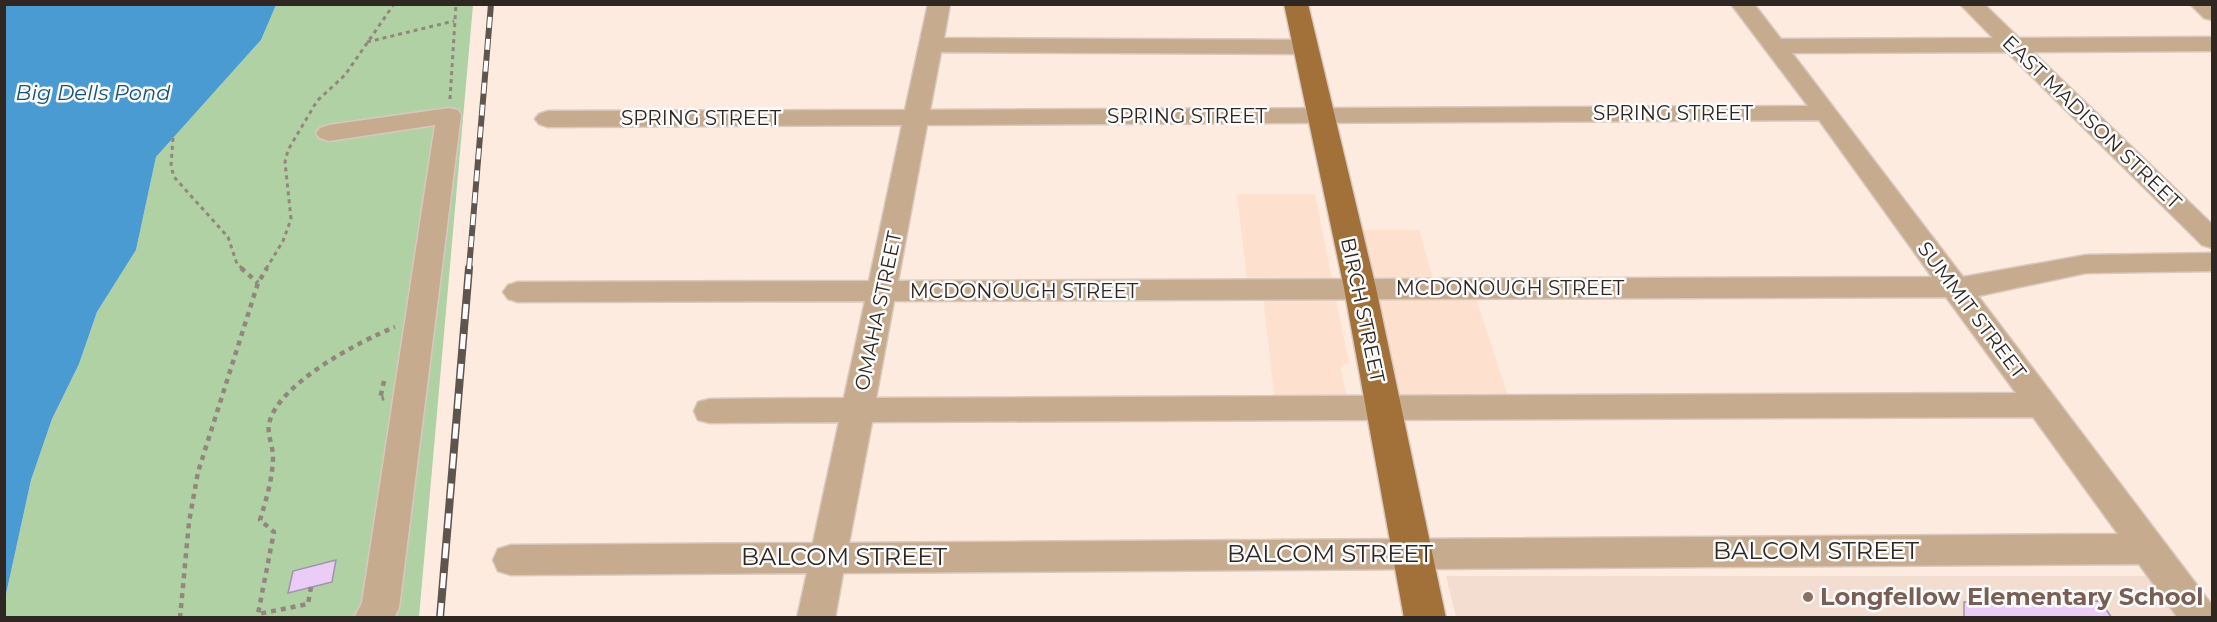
<svg xmlns="http://www.w3.org/2000/svg" width="2217" height="622" font-family="Montserrat,sans-serif">
<style>
.built{fill:#fde1ce}
.education{fill:#f3dcd0}
.green{fill:#b0d1a4}
.water{fill:#4a9bd1}
.building{fill:#ebccf7;stroke:#a194a6;stroke-width:1.5}
.lines{fill:none;stroke-linecap:round;stroke-linejoin:round}
.minor-casing{stroke:#d8c8be;stroke-width:3}
.major-casing{stroke:#d8c8be;stroke-width:3}
.path-far1{stroke:#93867f;stroke-width:3;stroke-dasharray:4 4;stroke-linecap:butt}
.path{stroke:#93867f;stroke-width:4.5;stroke-dasharray:5 5;stroke-linecap:butt}
.minor{fill:#c7ab8f;fill-rule:evenodd}
.major{fill:#a2713a;fill-rule:evenodd}
.rail-far1-casing{stroke:#5f554f;stroke-width:6}
.rail-casing{stroke:#5f554f;stroke-width:8}
.rail-far1{stroke:#fcfcfc;stroke-width:4;stroke-dasharray:11;stroke-linecap:butt}
.rail{stroke:#fcfcfc;stroke-width:5;stroke-dasharray:15;stroke-linecap:butt}
.education-dot{fill:#8d6e63;stroke:#fcfcfc;stroke-width:2}
.labels{text-anchor:middle;stroke-width:5;stroke-linejoin:round;paint-order:stroke}
.street-label{font-size:20px;fill:#2f2722;stroke:#fcfcfc}
.water-label{font-size:21px;font-style:italic;fill:#185478;stroke:#fcfcfc}
.near-street-label{font-size:24px;fill:#2f2722;stroke:#fcfcfc}
.near-education-label{font-size:24px;font-weight:bold;fill:#785e54;stroke:#fcfcfc;text-anchor:start}
</style>
<rect width="100%" height="100%" fill="#fdebe0"/>
<g class="built">
<path d="M 1237,194 L 1315,194 L 1349,363 L 1340,366 L 1348,402 L 1275,402 L 1261,280 L 1247,280 Z"/>
<path d="M 1353,230 L 1419,230 L 1433,279 L 1476,298 L 1510,402 L 1392,401 Z"/>
</g>
<path class="education" d="M 1446,576 L 2149,576 L 2180,617 L 1456,617 Z"/>
<path class="green" d="M 276,5 L 473,5 L 419,617 L 5,618 L 5,599 L 31,480 L 52,419 L 79,364 L 97,312 L 136,250 L 156,157 L 261,40 Z"/>
<path class="water" d="M 5,4 L 276,5 L 261,40 L 156,157 L 136,250 L 97,312 L 79,364 L 52,419 L 31,480 L 5,599 Z"/>
<g class="building">
<path d="M 336,560 L 332,582 L 288,593 L 293,571 Z"/>
<path d="M 2100,601 L 2112,618 L 1964,618 L 1964,602 Z"/>
</g>
<g class="lines">
<defs>
<g id="minor">
<path d="M 928,4 L 950,4 L 944,38 L 1305,40 L 1313,42 L 1317,47 L 1313,52 L 1305,54 L 941,52 L 930,110 L 1808,106 L 1731,4 L 1754,4 L 1781,39 L 1993,38 L 1960,4 L 1984,4 L 2019,38 L 2212,37 L 2212,51 L 2033,52 L 2212,224 L 2212,248 L 2202,245 L 2007,52 L 1792,53 L 1963,277 L 2086,255 L 2212,253 L 2212,271 L 2086,273 L 1978,296 L 2212,605 L 2212,618 L 2178,618 L 2139,564 L 843,573 L 835,618 L 797,618 L 807,573 L 511,575 L 498,571 L 493,560 L 498,549 L 511,545 L 813,543 L 839,422 L 710,423 L 698,420 L 694,411 L 698,402 L 710,399 L 844,398 L 865,301 L 518,302 L 508,299 L 503,292 L 508,285 L 518,282 L 869,281 L 902,125 L 548,127 L 539,124 L 535,119 L 539,114 L 548,111 L 905,110 ZM 1819,120 L 1932,277 L 898,281 L 927,125 ZM 1946,297 L 2016,393 L 876,398 L 894,301 ZM 2033,417 L 2118,534 L 849,543 L 872,422 Z"/>
<path d="M 2190,4 L 2212,4 L 2212,20 L 2204,18 Z"/>
<path d="M 449,108 L 458,110 L 461,115 L 399,608 L 394,618 L 354,618 L 362,603 L 435,125 L 329,141 L 320,138 L 316,133 L 320,128 L 329,125 Z"/>
</g>
<path id="major" d="M 1284,4 L 1308,4 L 1376,288 L 1446,618 L 1404,618 L 1344,288 Z"/>
</defs>
<use href="#minor" class="minor-casing"/>
<use href="#major" class="major-casing"/>
<g class="path-far1">
<path d="M 367,42 L 454,21"/>
<path d="M 450,99 L 456,4"/>
<path d="M 173,138 L 171,166 L 174,177 L 228,237 L 237,264 L 243,269"/>
<path d="M 266,269 L 283,241 L 291,219 L 285,162 L 288,150 L 317,101 L 345,75 L 394,4"/>
</g>
<g class="path">
<path d="M 241,268 L 258,283"/>
<path d="M 384,381 L 380,399 L 384,398"/>
<path d="M 311,587 L 308,604 L 258,614 L 274,532 L 260,520 C 266,500 273,478 273,456 C 273,446 267,435 269,424 C 277,384 360,341 395,327"/>
<path d="M 180,618 L 189,522 L 198,472 L 258,283 L 267,268"/>
</g>
<use href="#minor" class="minor"/>
<use href="#major" class="major"/>
<defs>
<path id="rail-far1" d="M 469,269 L 491,4"/>
<path id="rail" d="M 440,618 L 469,268"/>
</defs>
<use href="#rail-far1" class="rail-far1-casing"/>
<use href="#rail" class="rail-casing"/>
<use href="#rail-far1" class="rail-far1"/>
<use href="#rail" class="rail"/>
</g>
<circle class="education-dot" cx="1808" cy="597" r="6"/>
<g class="labels">
<g class="street-label">
<text x="1673" y="120">SPRING STREET</text>
<text x="1187" y="123">SPRING STREET</text>
<text x="701" y="125">SPRING STREET</text>
<text transform="translate(2092 122) rotate(44)" y="7">EAST MADISON STREET</text>
<text x="1510" y="295">MCDONOUGH STREET</text>
<text x="1024" y="298">MCDONOUGH STREET</text>
<text transform="translate(1363 310) rotate(78)" y="7">BIRCH STREET</text>
<text transform="translate(1972 310) rotate(53)" y="7">SUMMIT STREET</text>
<text transform="translate(878 311) rotate(-78)" y="7">OMAHA STREET</text>
</g>
<g class="water-label">
<text x="93" y="100">Big Dells Pond</text>
</g>
<g class="near-street-label">
<text x="1816" y="559">BALCOM STREET</text>
<text x="1330" y="562">BALCOM STREET</text>
<text x="844" y="565">BALCOM STREET</text>
</g>
<g class="near-education-label">
<text x="1820" y="605">Longfellow Elementary School</text>
</g>
</g>
<rect width="2217" height="622" fill="none" stroke="#2f2722" stroke-width="12"/>
</svg>
